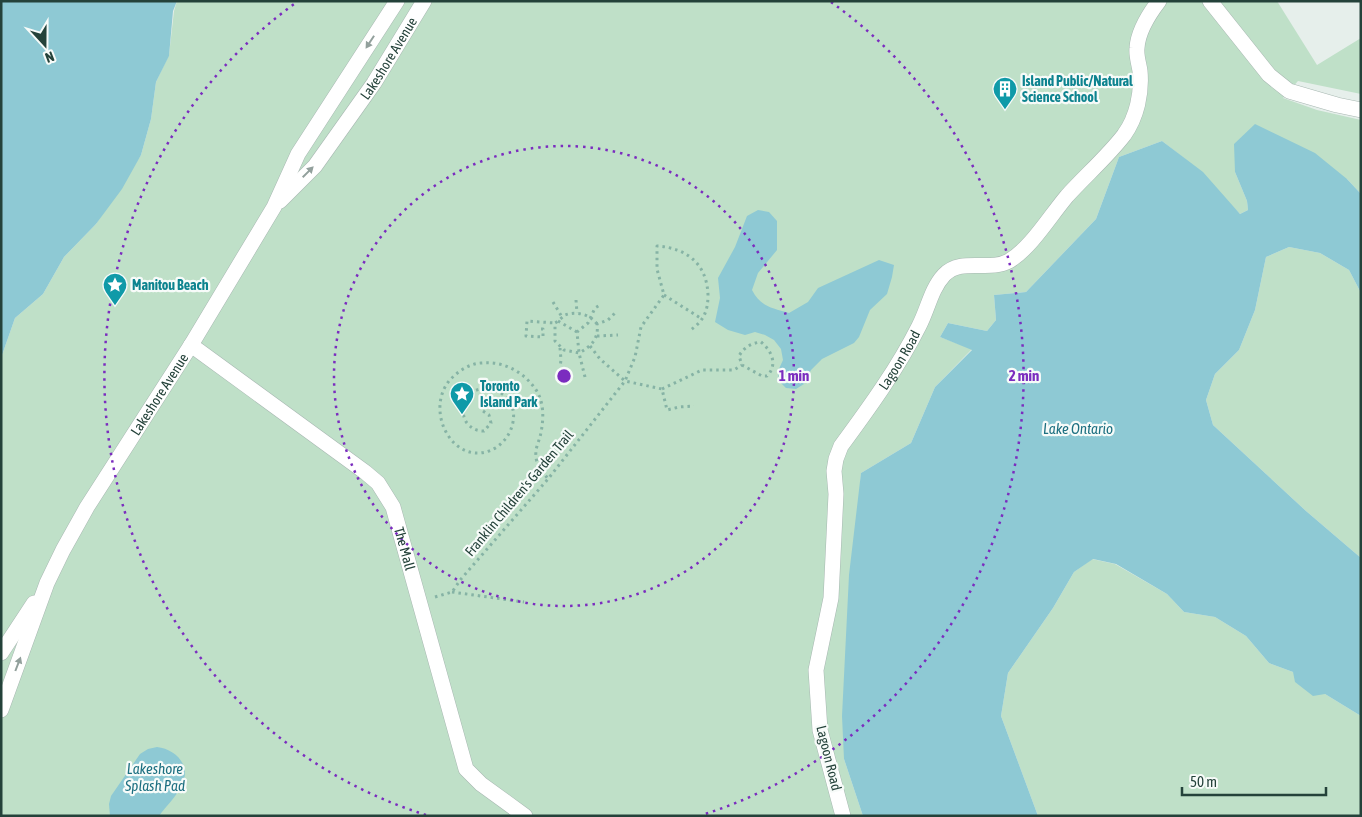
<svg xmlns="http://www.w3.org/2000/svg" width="1362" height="817" font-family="'Asap Condensed',sans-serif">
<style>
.green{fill:#bfe0c8}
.water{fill:#8ec9d4}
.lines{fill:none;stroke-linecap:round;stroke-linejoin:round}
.minor-casing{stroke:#a8b8b2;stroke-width:16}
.path{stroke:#86b3a5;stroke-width:3;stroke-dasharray:2.5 4;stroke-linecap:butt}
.minor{stroke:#fff;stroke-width:15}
.oneway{fill:#92a09c}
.ring{fill:none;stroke:#7b2cbf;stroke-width:2.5;stroke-dasharray:2.5 5}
.labels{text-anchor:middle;stroke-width:4.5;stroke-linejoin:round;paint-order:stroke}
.street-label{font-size:14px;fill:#24423a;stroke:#f7fbf9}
.culture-label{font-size:14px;font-weight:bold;fill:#0d838f;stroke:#f7fbf9;text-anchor:start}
.water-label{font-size:15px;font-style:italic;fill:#1c6f80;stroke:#f7fbf9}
.centre{fill:#7b2cbf;stroke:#f7fbf9;stroke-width:2.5}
.ring-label{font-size:15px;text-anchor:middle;font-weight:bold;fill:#7b2cbf;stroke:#f7fbf9;stroke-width:4.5;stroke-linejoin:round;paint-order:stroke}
</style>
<rect width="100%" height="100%" fill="#e6efeb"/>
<g class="green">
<path d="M 177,1 L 1277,1 L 1317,65 L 1361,38 L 1361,94 L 1298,81 L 1283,98 L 1317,110 L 1361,120 L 1361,194 L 1347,179 L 1235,172 L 1247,201 L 1248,210 L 1240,214 L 1185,159 L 1162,141 L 1119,157 L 1096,219 L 1026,292 L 994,295 L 996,320 L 987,331 L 948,323 L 940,337 L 972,349 L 935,387 L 911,443 L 861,473 L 844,759 L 863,816 L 1,816 L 1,358 L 15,318 L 43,294 L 64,257 L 96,224 L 141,155 L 151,119 L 156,82 L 169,55 L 174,11 Z"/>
<path d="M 1289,247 L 1320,253 L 1349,270 L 1361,293 L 1361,558 L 1306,511 L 1213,425 L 1206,400 L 1215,374 L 1239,350 L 1255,310 L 1266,257 Z"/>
<path d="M 1092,559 L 1115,564 L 1167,594 L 1184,612 L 1215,617 L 1246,636 L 1269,663 L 1293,672 L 1325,694 L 1361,716 L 1361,816 L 1038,816 L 1001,716 L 1008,673 L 1053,608 L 1074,572 Z"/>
</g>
<g class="water">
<path d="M 1,1 L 177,1 L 173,11 L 169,56 L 156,82 L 151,119 L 141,155 L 122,189 L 96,224 L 64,257 L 43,294 L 15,318 L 1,358 Z"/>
<path d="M 1255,124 L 1315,153 L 1347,179 L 1361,194 L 1361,293 L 1349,270 L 1320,253 L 1289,247 L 1266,257 L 1255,310 L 1239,350 L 1215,374 L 1206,400 L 1213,425 L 1306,511 L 1361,558 L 1361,716 L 1325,694 L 1313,696 L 1295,682 L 1293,672 L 1269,663 L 1246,636 L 1215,617 L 1184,612 L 1167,594 L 1116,564 L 1093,559 L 1074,572 L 1053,608 L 1008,673 L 1001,716 L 1038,816 L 863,816 L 844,759 L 842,716 L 849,575 L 861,473 L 911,443 L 935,387 L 972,350 L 940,337 L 948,323 L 987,331 L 996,320 L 994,295 L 1026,292 L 1096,219 L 1119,157 L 1162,141 L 1203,172 L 1240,214 L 1248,210 L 1247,201 L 1235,172 L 1234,144 Z"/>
<path d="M 758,210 L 769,212 L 777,221 L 777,250 L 758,273 L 752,290 C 761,307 772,308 789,313 L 808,302 L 818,288 L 879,260 L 894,265 L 892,277 L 887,294 L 870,310 L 859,337 L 854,343 L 822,359 L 811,370 L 804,384 L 796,389 L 786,388 L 779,381 L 778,371 L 783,360 L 781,349 L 774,340 L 765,335 L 755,332 L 745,335 L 728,330 L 715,322 L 720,298 L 718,278 L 735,247 L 747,216 Z"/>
<path d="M 157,747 C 175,749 192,765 182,785 C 177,796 166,806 159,816 L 110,816 L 109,804 L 111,796 L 140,754 L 148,749 Z"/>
</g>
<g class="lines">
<defs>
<g id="minor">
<path d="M 1210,1 L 1269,75 L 1289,91 L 1337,105 L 1361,110"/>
<path id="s1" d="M 280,201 L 315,166 L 374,83 L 424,1"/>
<path id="s2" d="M 191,345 L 365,472 L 378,483 L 393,507 L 466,769 L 481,784 L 525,816"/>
<path d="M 1,653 L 34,603"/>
<path id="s3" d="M 1,710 L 47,583 L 63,550 L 87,507 L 191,345 L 274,207 L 298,154 L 397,1"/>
<path id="s4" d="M 843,816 L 820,730 L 816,670 L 831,598 L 836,494 L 834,471 L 836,459 L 841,446 C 869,408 898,368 919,326 C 928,309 931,289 944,275 C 961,257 989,272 1009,261 C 1031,248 1050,216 1067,196 C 1085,176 1107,157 1124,135 C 1137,117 1142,93 1140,71 C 1139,64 1136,55 1137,48 C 1138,31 1149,14 1159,1"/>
</g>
</defs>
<use href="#minor" class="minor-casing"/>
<g class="path">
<path d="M 664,295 L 702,319"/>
<path d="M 576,300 L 577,313"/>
<path d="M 553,302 L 562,317"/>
<path d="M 558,321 L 577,332"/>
<path d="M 597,324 C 590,314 576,311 565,315 C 562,317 559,321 555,323 L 555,341 L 564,350 L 579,353 C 592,346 599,338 597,324 L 608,320 L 617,311"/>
<path d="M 541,329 L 543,329 L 543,337 L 526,336 L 527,321 L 555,323"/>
<path d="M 597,336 L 618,335"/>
<path d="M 761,342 C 772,351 778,365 767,376 L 762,376 L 742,365 L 739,356 C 744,347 752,343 761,342 Z"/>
<path d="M 590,346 L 600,359 L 625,381 L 662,389 L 667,410 L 679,407 L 694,406"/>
<path d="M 560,348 L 561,360 L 560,367"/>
<path d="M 585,377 L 579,353 L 577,332 L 588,323 L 595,308 L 600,305"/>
<path d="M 662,389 L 702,370 L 734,370 L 742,365"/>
<path d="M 483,411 L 489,415 L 491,423 L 484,431 C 477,431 472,429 467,423 C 464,419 463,414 463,409 C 465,376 520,385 513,422 C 511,433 505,441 497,447 C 457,472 423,414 449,381 C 457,372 468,364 481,363 C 502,361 521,370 534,387 C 545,401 544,420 540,437 C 538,443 535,450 536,456 C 536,465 543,472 548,479"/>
<path d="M 452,592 L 524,602"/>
<path d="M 435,597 L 452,592 L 461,579 L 548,479 L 625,381 L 635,357 L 641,327 L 664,295 L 657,269 L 657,246 C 687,248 707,264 708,295 C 708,312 703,322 689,331"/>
</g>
<use href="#minor" class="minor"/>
</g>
<defs><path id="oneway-solid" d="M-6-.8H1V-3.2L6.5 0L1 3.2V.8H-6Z" transform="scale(1.25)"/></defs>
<g class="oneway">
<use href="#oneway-solid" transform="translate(370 42) rotate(123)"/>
<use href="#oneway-solid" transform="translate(308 172) rotate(-45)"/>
<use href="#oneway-solid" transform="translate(18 664) rotate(-69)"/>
</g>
<g class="ring">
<circle cx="564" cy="376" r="230"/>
<path d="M426 815A460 460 0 0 1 297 2M831 2A460 460 0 0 1 702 815"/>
</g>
<defs>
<symbol id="building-pin" viewBox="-11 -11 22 30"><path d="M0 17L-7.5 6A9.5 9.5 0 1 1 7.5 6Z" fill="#0f9aa8" stroke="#f7fbf9"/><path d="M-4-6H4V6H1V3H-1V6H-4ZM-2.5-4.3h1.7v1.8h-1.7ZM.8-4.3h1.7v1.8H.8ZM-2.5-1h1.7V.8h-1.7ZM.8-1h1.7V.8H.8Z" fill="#fff"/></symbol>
<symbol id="sight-pin" viewBox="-11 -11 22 30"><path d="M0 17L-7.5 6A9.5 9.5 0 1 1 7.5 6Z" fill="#0f9aa8" stroke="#f7fbf9"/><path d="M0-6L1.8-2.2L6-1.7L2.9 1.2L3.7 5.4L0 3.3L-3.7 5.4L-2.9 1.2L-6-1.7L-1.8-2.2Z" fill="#fff"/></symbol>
</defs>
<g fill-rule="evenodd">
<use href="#building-pin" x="991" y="75" width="28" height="38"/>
<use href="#sight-pin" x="101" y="271" width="28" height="38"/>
<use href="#sight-pin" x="448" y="380" width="28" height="38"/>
</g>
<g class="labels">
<g class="street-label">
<text dy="5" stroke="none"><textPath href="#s1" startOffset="180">Lakeshore Avenue</textPath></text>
<text dy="5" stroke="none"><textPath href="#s4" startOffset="480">Lagoon Road</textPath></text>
<text dy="5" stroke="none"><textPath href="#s3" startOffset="355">Lakeshore Avenue</textPath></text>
<text transform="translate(519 493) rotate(-50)" y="5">Franklin Children's Garden Trail</text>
<text dy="5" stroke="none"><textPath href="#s2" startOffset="304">The Mall</textPath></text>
<text transform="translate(829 758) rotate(76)" y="5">Lagoon Road</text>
</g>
<g class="culture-label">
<text x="1022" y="86">Island Public/Natural<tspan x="1022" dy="16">Science School</tspan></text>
<text x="132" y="290">Manitou Beach</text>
<text x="480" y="391">Toronto<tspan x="480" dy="16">Island Park</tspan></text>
</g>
<g class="water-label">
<text x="1078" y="434">Lake Ontario</text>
<text x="155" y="774">Lakeshore<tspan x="155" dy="17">Splash Pad</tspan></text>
</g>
</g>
<circle cx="564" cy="376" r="8" class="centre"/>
<g class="ring-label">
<text x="794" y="381">1 min</text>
<text x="1024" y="381">2 min</text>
</g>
<rect width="1362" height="817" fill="none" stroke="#24423a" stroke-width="5"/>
<g transform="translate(45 45) rotate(159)" stroke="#f7fbf9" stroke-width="4" paint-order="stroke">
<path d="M0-4L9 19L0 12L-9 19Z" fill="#24423a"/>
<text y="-8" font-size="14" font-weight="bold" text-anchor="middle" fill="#24423a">N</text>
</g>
<path d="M1182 787v8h144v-8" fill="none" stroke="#24423a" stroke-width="2.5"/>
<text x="1190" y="787" font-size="15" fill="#24423a" stroke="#f7fbf9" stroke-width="4" paint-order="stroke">50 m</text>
</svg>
